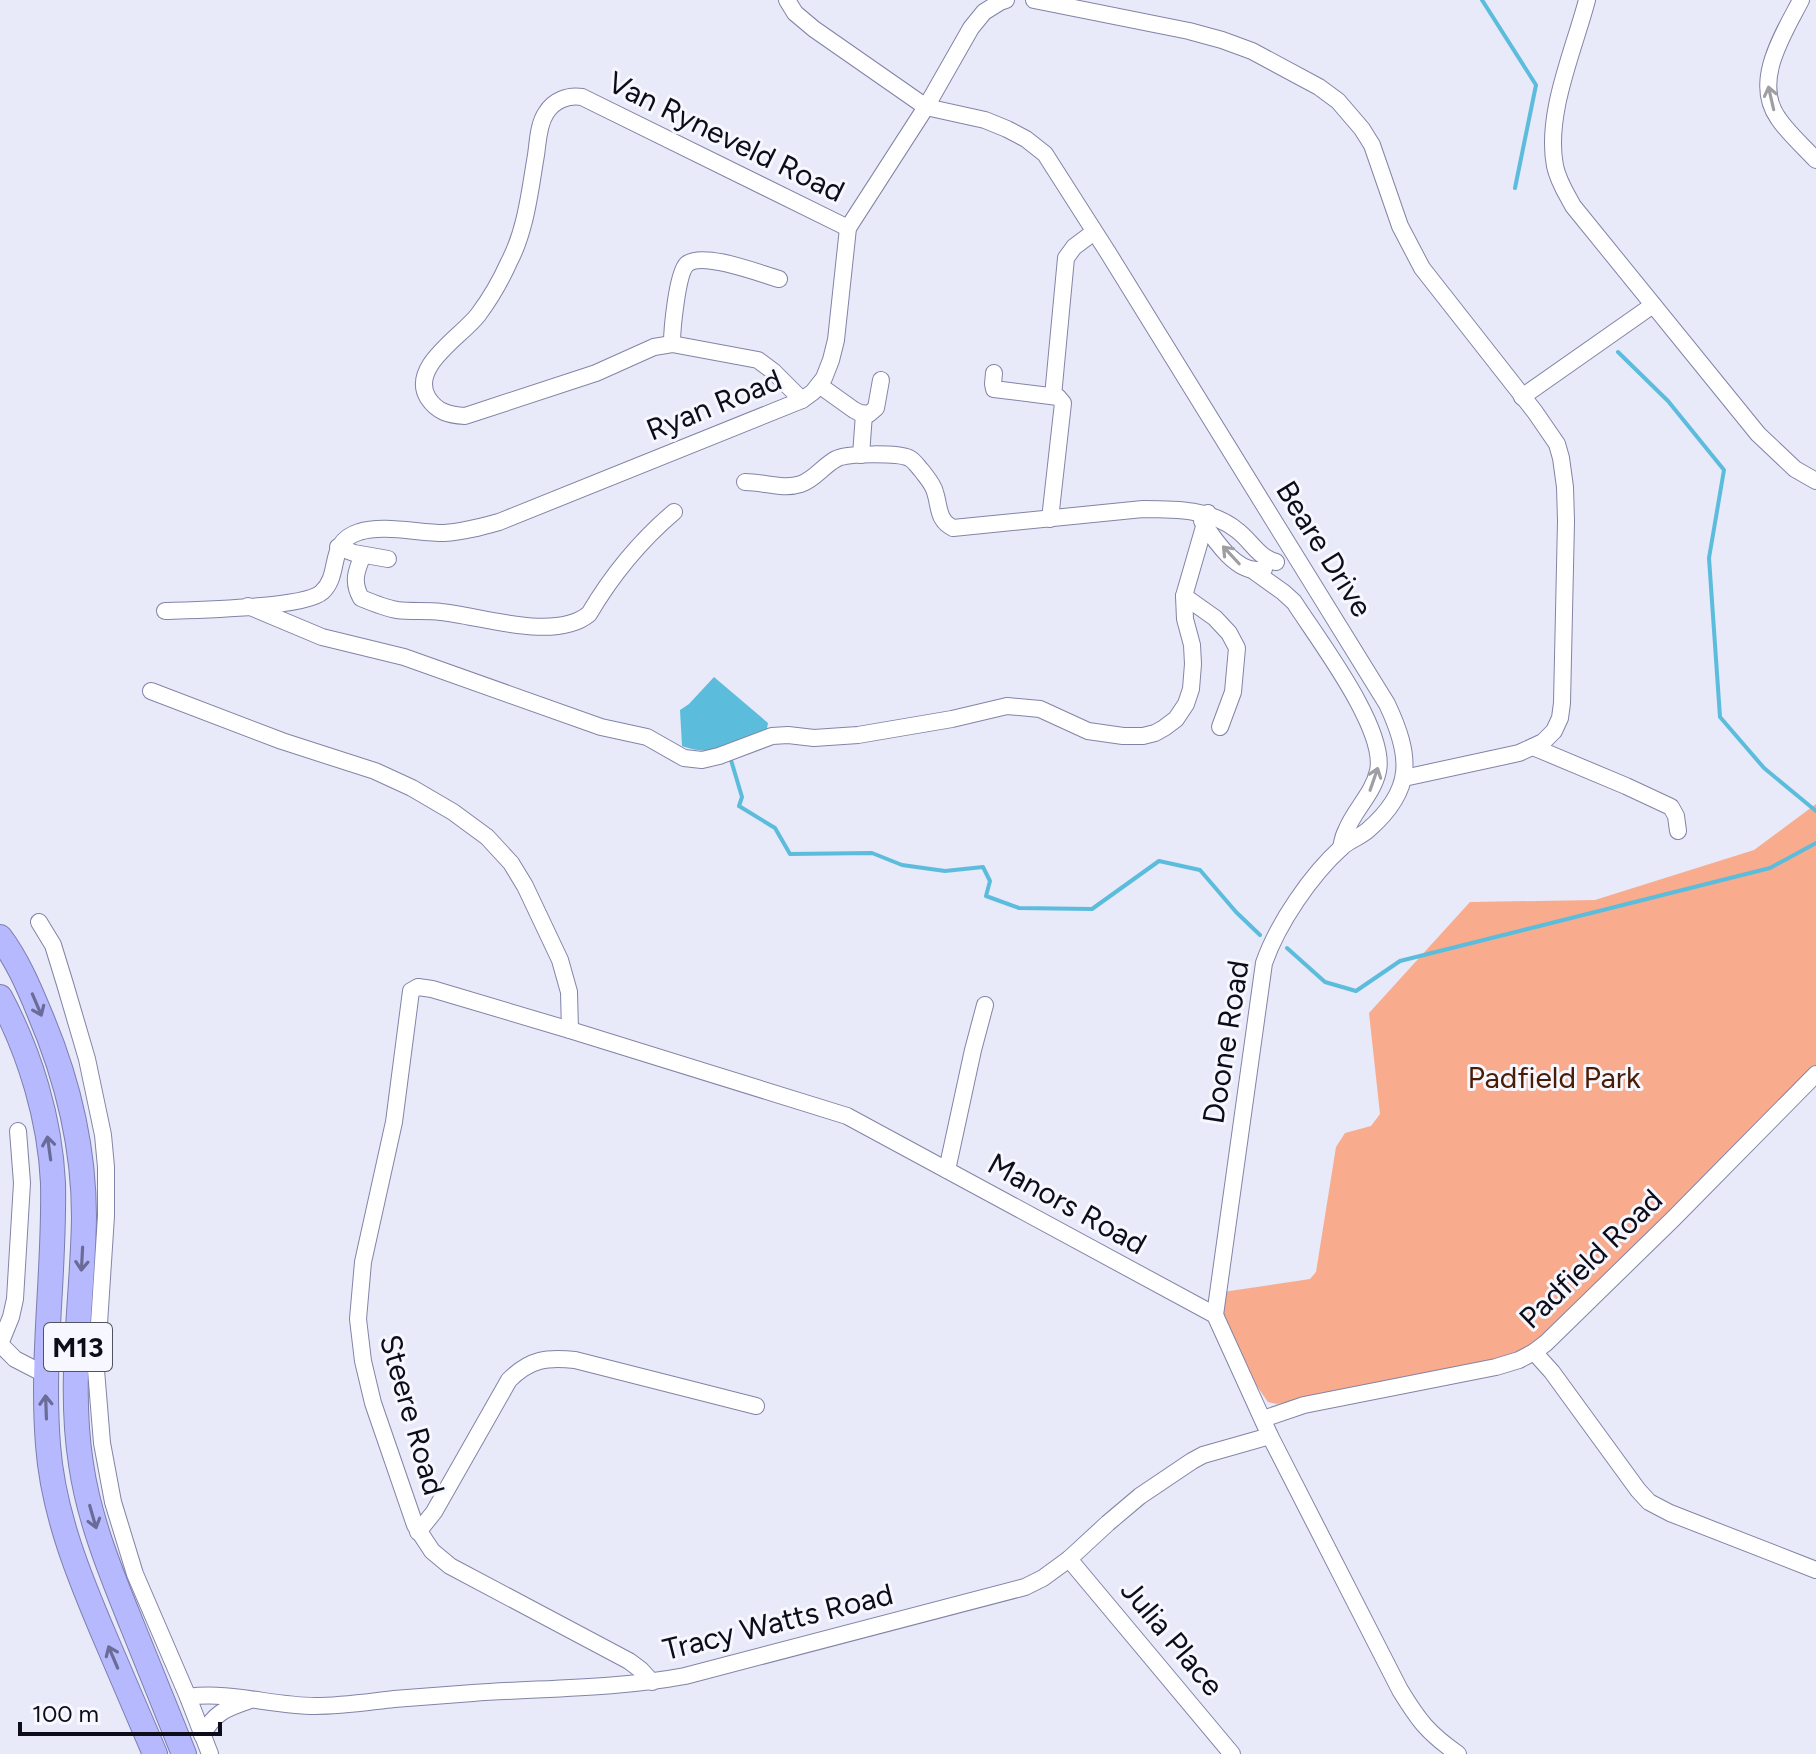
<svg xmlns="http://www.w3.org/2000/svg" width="1816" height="1754" font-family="Figtree,sans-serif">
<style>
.green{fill:#f8ac8d}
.water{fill:#5cbcdc}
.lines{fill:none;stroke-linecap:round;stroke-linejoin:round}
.stream{stroke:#5cbcdc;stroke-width:4}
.minor-casing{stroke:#8284a7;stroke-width:18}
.highway-casing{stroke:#7b7dae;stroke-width:26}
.minor{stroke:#fff;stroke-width:16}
.highway{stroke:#b7b9fe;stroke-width:24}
.oneway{stroke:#9e9ea3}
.oneway2{stroke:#6a6c97}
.labels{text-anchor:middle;stroke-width:6;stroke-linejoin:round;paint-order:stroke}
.shield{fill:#f6f7ff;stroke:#52535e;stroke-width:2}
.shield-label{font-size:28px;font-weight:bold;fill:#0c0d19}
.street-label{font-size:30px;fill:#0c0d19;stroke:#f6f7ff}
.park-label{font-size:30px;fill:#4a1b05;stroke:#f6f7ff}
</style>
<rect width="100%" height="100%" fill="#e8e9f9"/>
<path class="green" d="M 1816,804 L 1816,1068 L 1531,1352 L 1277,1404 L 1268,1402 L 1254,1382 L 1222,1312 L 1223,1292 L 1310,1279 L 1316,1272 L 1336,1147 L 1345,1133 L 1371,1126 L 1380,1114 L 1369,1013 L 1470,902 L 1595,900 L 1754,850 Z"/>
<path class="water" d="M 714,677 L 768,723 L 766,734 C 737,744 712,758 682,746 L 680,710 L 689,704 Z"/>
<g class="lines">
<g class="stream">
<path d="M 1482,0 L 1536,85 L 1515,188"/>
<path d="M 1618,352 L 1668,401 L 1724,470 L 1709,558 L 1720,717 L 1764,768 L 1816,811"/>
<path d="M 731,760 L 742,797 L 739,806 L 775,828 L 790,854 L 872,853 L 902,865 L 945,871 L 983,867 L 990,881 L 986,896 L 1019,908 L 1092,909 L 1159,861 L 1200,870 L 1236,912 L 1260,935"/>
<path d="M 1287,948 L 1325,982 L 1356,991 L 1400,961 L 1770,868 L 1816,843"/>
</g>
<defs>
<g id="minor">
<path d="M 787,0 L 795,13 L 814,29 L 926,107 L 985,120 L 1007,129 L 1026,139 L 1045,154 L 1107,251 L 1387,704 C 1412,757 1414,790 1368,830 C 1360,837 1350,840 1342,847 C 1311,875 1278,923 1264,963 L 1215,1315"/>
<path d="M 1034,0 L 1189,31 L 1222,40 L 1252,51 L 1319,87 L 1338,101 L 1362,129 L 1372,145 L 1400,226 L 1422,268 L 1535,412 L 1557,444 L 1561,458 L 1565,487 L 1566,521 L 1562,703 L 1560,718 L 1554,731 L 1543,742 L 1519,753 L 1404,778"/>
<path d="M 1587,0 C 1574,50 1545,114 1555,166 C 1558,181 1566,193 1573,206 L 1758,434 L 1795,469 L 1816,481"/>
<path d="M 1801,0 C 1784,33 1752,81 1778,118 C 1788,133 1803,146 1816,160"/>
<path d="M 672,344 C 672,330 677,273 687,264 C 703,251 761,274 779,279"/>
<path d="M 994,373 L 993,384 L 994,389 L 1058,397 L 1063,403 L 1050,519"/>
<path d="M 819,385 L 854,410 L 860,413 L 869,414 L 876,408 L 881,380"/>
<path d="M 1053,396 L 1066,258 L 1074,247 L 1094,232"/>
<path d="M 1522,397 L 1653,305"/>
<path d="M 802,400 L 774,372 L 758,360 L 672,344 L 654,347 L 596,373 L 465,416 C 449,415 437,412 428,398 C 409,367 461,337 478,315 C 490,299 501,280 509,262 C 526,230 530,190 536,155 C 538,142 538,125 546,113 C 554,100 568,95 582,97 L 848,228"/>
<path d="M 861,455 L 864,414"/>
<path d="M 745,482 C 764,482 783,490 801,484 C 815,479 823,466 836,459 C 847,453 898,453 909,458 C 915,461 918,467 922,471 C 927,478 933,484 935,492 C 940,507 937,520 953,528 L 1143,509 C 1176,509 1212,509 1238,531 C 1252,542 1258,557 1276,562"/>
<path d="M 1202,521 C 1215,541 1239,577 1264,569"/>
<path d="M 338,547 L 354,553 L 388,559"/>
<path d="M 363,555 C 356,571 352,582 361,598 C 373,603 385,608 397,610 C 412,612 427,610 441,612 C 481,616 555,642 589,614 C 612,575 640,541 674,512"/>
<path d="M 1255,572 L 1283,592 L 1294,602 C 1317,638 1387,729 1378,771 C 1373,794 1354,810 1346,831 C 1343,836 1342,843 1341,848"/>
<path d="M 1184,596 L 1215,618 L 1229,633 L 1237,648 L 1233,692 L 1220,727"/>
<path d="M 248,606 L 322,637 L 404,657 L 601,727 L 647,737 L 684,758 L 702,760 L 719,756 L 772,736 L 788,735 L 814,738 L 858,735 L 952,719 L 1007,706 L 1040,709 L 1088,731 L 1123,736 L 1143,736 L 1155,733 L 1164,728 L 1176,719 L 1186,704 L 1191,689 L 1193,664 L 1192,645 L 1185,619 L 1184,596 L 1208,513"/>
<path d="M 165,611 C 194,610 305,608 322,592 C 342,574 326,542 359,532 C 383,524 418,533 444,533 C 463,532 481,527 499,522 L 802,400 L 813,392 L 824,378 L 831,360 L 836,340 L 848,228 L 926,107 L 971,28 L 984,12 L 1000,2 L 1006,0"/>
<path d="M 151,691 L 282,741 L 375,771 L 412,788 L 453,812 L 487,837 L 511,863 L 525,886 L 560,960 L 569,992 L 570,1030"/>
<path d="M 1533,747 L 1626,786 L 1671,807 L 1676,816 L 1678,831"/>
<path d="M 39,922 L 53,945 L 65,984 L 87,1059 L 103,1135 L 106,1167 L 106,1216 L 96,1370 L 102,1443 L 113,1502 L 135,1574 L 188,1697 L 210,1754"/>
<path d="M 947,1170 L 973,1050 L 985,1005"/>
<path d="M 0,1344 L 11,1317 L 15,1299 L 22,1183 L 18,1131"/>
<path d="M 0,1344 L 15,1359 L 46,1375"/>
<path d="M 1534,1352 L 1552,1372 L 1638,1490 L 1649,1502 L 1670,1513 L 1816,1570"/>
<path d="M 1263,1419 L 1304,1405 L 1496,1367 L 1519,1360 L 1534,1352 L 1546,1343 L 1673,1219 L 1816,1074"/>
<path d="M 418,1532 L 434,1512 L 509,1380 C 530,1359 547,1357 575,1360 L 756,1406"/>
<path d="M 1069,1559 L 1232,1754"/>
<path d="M 652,1682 L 641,1670 L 629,1661 L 450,1566 L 432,1551 L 415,1525 L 373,1403 L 363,1361 L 358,1319 L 363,1262 L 394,1122 L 411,991 L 418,987 L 432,989 L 570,1030 L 847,1116 L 1215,1315 L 1270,1436 L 1400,1690 C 1419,1721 1428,1733 1458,1754"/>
<path d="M 188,1697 C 229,1691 273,1706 315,1706 C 342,1706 367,1702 394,1699 C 420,1697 446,1695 473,1693 C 544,1688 615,1689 685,1676 L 1025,1587 L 1043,1578 L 1069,1559 L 1108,1523 L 1140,1496 L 1192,1461 L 1203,1455 L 1270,1436"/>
<path d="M 202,1735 C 215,1713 224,1709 248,1701"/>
</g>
<g id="highway">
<path d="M 0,937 C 17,960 28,985 39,1012 C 67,1077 84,1146 84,1217 C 83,1299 68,1382 81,1464 C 89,1520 111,1573 132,1625 C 149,1668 167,1711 184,1754"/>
<path d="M 0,997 C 30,1053 50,1119 53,1183 C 55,1270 41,1357 48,1445 C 53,1514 80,1579 107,1642 C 123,1679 139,1717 155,1754"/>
</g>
</defs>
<use href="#minor" class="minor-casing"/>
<use href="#highway" class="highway-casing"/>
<use href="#minor" class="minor"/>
<use href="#highway" class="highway"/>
</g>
<defs><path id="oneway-shaft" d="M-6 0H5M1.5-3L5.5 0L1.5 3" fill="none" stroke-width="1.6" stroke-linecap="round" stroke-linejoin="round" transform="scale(2)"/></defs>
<g class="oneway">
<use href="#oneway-shaft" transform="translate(1771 98) rotate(-103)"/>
<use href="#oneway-shaft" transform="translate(1231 555) rotate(-133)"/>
<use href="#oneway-shaft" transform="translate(1374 779) rotate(-71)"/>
</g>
<g class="oneway2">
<use href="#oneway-shaft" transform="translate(37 1005) rotate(67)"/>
<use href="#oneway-shaft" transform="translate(49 1148) rotate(-98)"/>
<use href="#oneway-shaft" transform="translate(82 1259) rotate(93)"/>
<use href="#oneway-shaft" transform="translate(46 1407) rotate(-92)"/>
<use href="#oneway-shaft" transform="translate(93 1517) rotate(74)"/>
<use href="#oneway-shaft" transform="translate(113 1657) rotate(-113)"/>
</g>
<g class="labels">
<rect class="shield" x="44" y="1323" width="68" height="48" rx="6"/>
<g class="shield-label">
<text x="78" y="1357">M13</text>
</g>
<g class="street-label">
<text transform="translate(726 137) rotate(26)" y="10">Van Ryneveld Road</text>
<text transform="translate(714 405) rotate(-22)" y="10">Ryan Road</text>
<text transform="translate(1324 549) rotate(58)" y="10">Beare Drive</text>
<text transform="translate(1226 1042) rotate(-81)" y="10">Doone Road</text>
<text transform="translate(1067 1204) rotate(29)" y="10">Manors Road</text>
<text transform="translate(1591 1259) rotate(-44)" y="10">Padfield Road</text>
<text transform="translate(412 1415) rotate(74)" y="10">Steere Road</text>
<text transform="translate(778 1622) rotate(-14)" y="10">Tracy Watts Road</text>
<text transform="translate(1172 1638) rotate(50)" y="10">Julia Place</text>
</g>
<g class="park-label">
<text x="1554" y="1088">Padfield Park</text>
</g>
</g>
<path d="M20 1722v12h200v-12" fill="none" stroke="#0c0d19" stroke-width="4"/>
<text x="32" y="1722" font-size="24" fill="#0c0d19" stroke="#f6f7ff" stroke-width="6" paint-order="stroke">100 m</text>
</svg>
